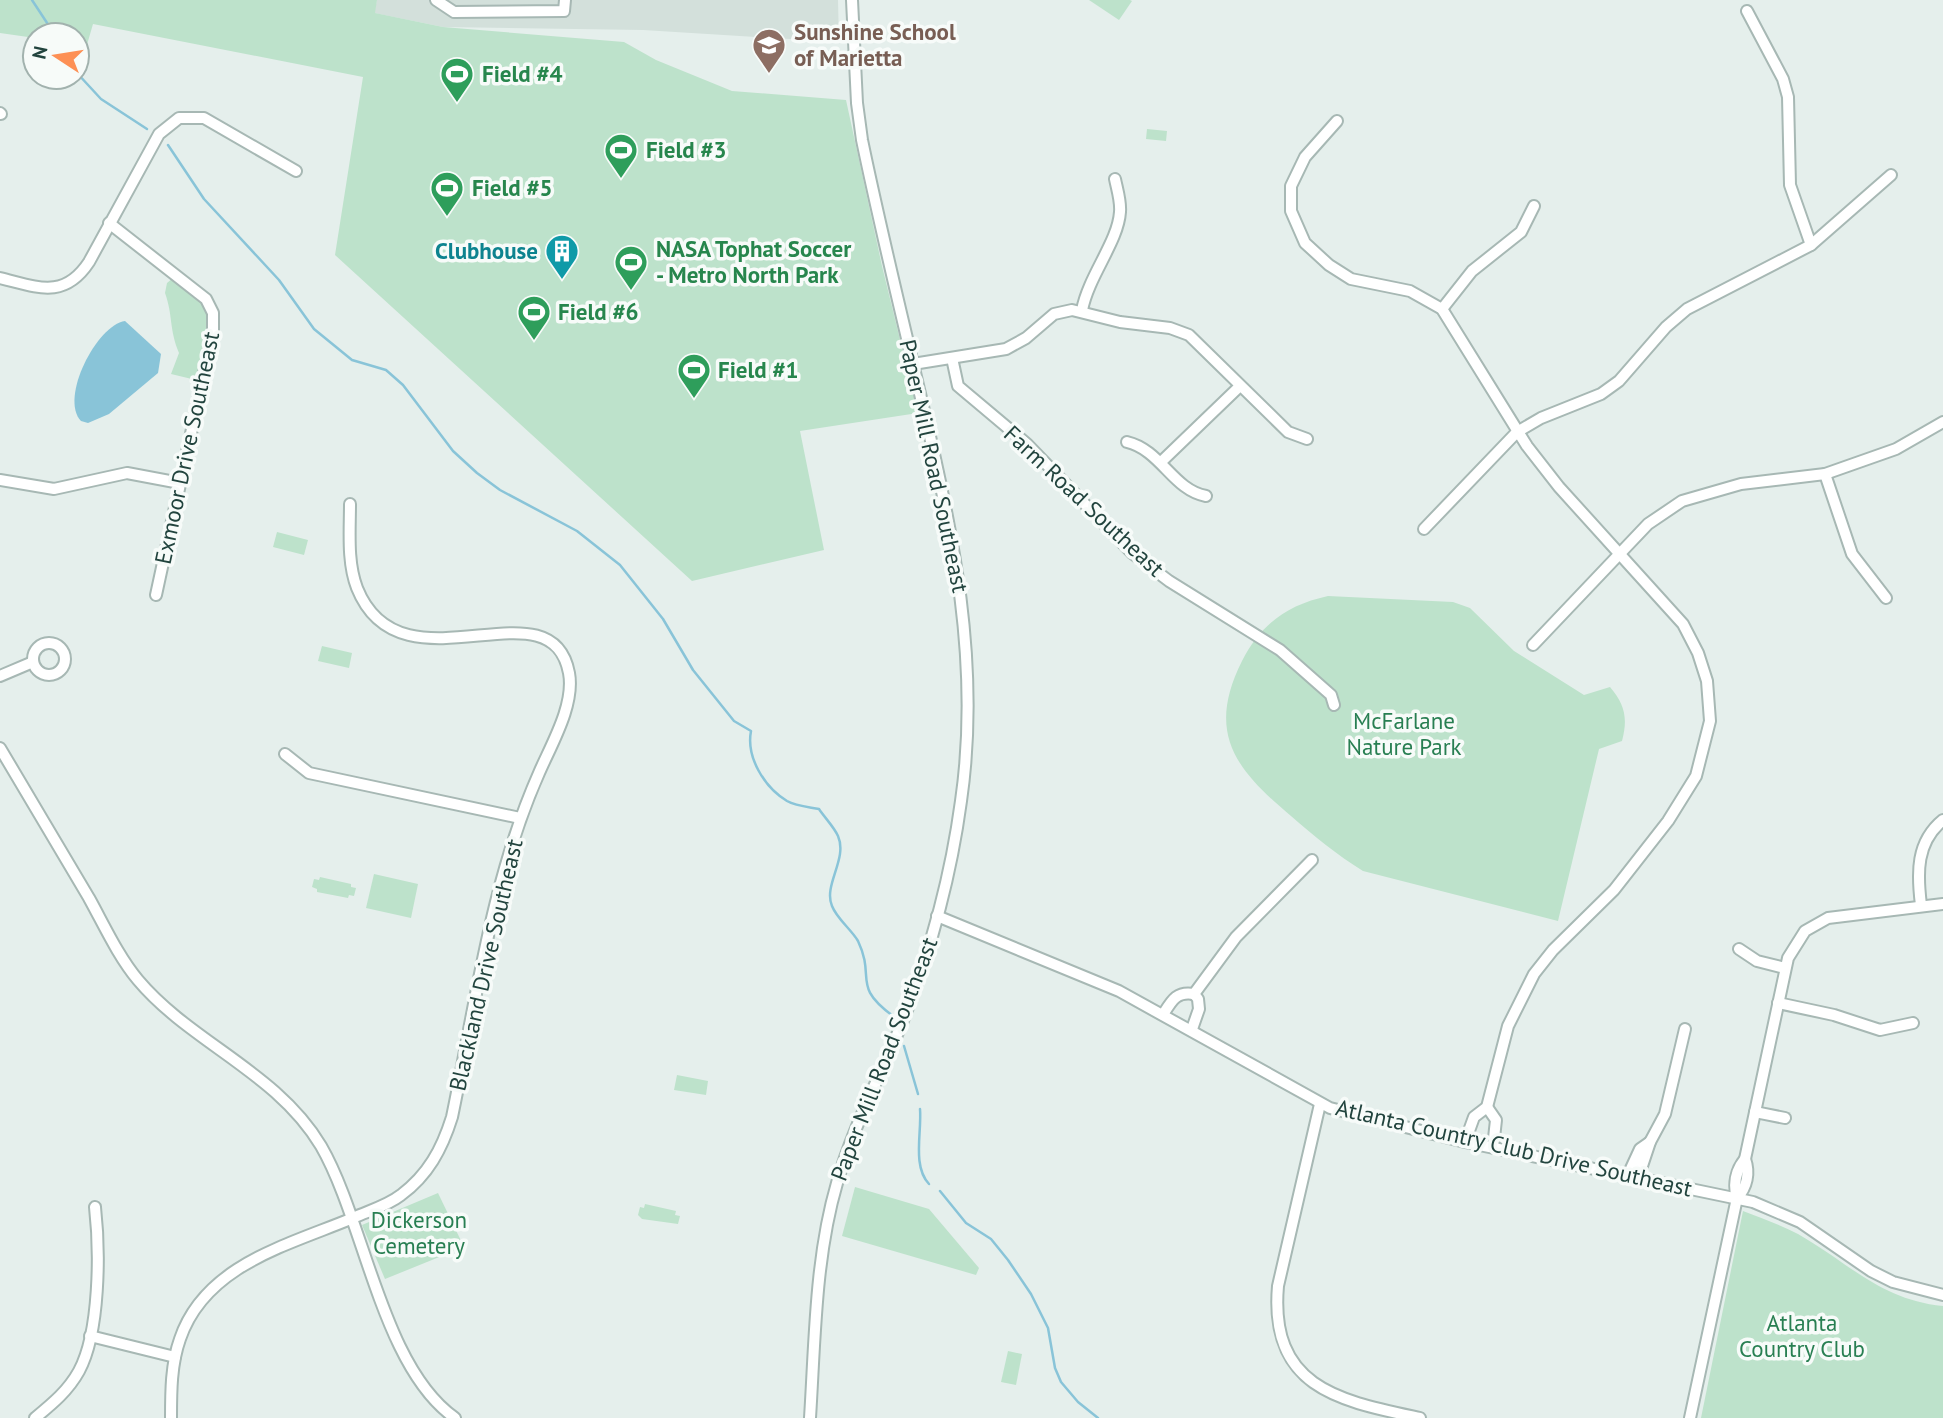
<svg xmlns="http://www.w3.org/2000/svg" width="1943" height="1418" font-family="'PT Sans',sans-serif">
<style>
.built{fill:#d3e0db}
.green{fill:#bde2cb}
.water{fill:#89c4d8}
.lines{fill:none;stroke-linecap:round;stroke-linejoin:round}
.stream{stroke:#89c4d8;stroke-width:2.5}
.minor-casing{stroke:#a7b8b4;stroke-width:14}
.minor{stroke:#fff;stroke-width:10}
.labels{text-anchor:middle;stroke-width:7;stroke-linejoin:round;paint-order:stroke}
.education-label{font-size:23px;font-weight:bold;fill:#785e54;stroke:#f7fbf9;text-anchor:start}
.leisure-label{font-size:23px;font-weight:bold;fill:#27864d;stroke:#f7fbf9;text-anchor:start}
.culture-label{font-size:23px;font-weight:bold;fill:#0d838f;stroke:#f7fbf9;text-anchor:end}
.street-label{font-size:23px;fill:#22443e;stroke:#f7fbf9}
.park-label{font-size:23px;fill:#287f52;stroke:#f7fbf9}
</style>
<rect width="100%" height="100%" fill="#e5efec"/>
<path class="built" d="M 377,0 L 838,0 L 839,42 L 643,30 L 443,27 L 374,13 Z"/>
<g class="green">
<path d="M 0,0 L 377,0 L 375,13 L 443,27 L 624,42 L 656,60 L 732,91 L 846,100 L 882,266 L 918,413 L 800,431 L 824,550 L 692,581 L 335,255 L 363,77 L 93,24 L 84,55 L 77,52 L 77,35 L 35,35 L 35,38 L 0,33 Z"/>
<path d="M 1089,0 L 1130,0 L 1132,1 L 1119,20 Z"/>
<path d="M 1147,129 L 1167,131 L 1166,141 L 1146,139 Z"/>
<path d="M 173,278 L 204,304 L 211,322 L 196,380 L 171,374 L 179,353 C 169,329 173,315 165,293 L 167,283 Z"/>
<path d="M 277,532 L 308,540 L 304,555 L 273,547 Z"/>
<path d="M 1328,596 L 1453,602 L 1470,608 L 1514,651 L 1584,695 L 1610,687 C 1625,705 1628,718 1622,741 L 1599,749 L 1558,921 L 1363,871 C 1337,855 1314,836 1291,816 C 1235,769 1206,733 1242,661 C 1261,624 1287,605 1328,596 Z"/>
<path d="M 322,646 L 352,653 L 349,668 L 318,661 Z"/>
<path d="M 374,874 L 418,884 L 411,918 L 366,908 Z"/>
<path d="M 320,877 L 351,884 L 351,887 L 356,888 L 354,896 L 349,895 L 348,898 L 317,892 L 317,889 L 312,887 L 314,879 L 319,880 Z"/>
<path d="M 677,1075 L 708,1081 L 706,1095 L 674,1090 Z"/>
<path d="M 855,1187 L 929,1209 L 979,1268 L 976,1275 L 842,1236 Z"/>
<path d="M 438,1193 L 464,1247 L 385,1279 L 362,1225 Z"/>
<path d="M 645,1204 L 676,1211 L 675,1215 L 680,1216 L 678,1224 L 642,1219 L 638,1215 L 640,1207 L 644,1208 Z"/>
<path d="M 1743,1211 C 1761,1218 1781,1225 1798,1234 C 1849,1263 1881,1300 1943,1306 L 1943,1418 L 1701,1418 Z"/>
<path d="M 1008,1351 L 1022,1354 L 1016,1385 L 1001,1382 Z"/>
</g>
<path class="water" d="M 125,321 L 161,354 L 158,373 L 109,414 L 88,423 L 81,421 C 59,398 97,325 125,321 Z"/>
<g class="lines">
<g class="stream">
<path d="M 32,0 L 55,35"/>
<path d="M 77,73 L 101,99 L 147,129"/>
<path d="M 168,145 L 204,199 L 279,280 L 314,329 L 352,360 L 386,370 L 403,385 L 453,451 L 477,473 L 500,490 L 577,531 L 620,565 L 663,619 L 693,670 L 734,721 L 751,731 C 746,757 764,787 787,801 C 796,806 809,807 819,809 C 825,818 834,827 838,836 C 848,859 823,885 832,906 C 837,919 851,929 858,941 C 876,979 851,985 893,1016"/>
<path d="M 904,1046 L 918,1094"/>
<path d="M 920,1109 C 922,1132 912,1166 929,1184"/>
<path d="M 940,1191 L 966,1223 L 991,1239 L 1008,1260 L 1031,1294 L 1048,1328 L 1055,1368 L 1061,1382 L 1078,1402 L 1098,1418"/>
</g>
<defs>
<g id="minor">
<path d="M 436,0 L 454,12 L 564,11 L 565,0"/>
<path d="M 1747,11 L 1783,79 L 1788,97 L 1790,185 L 1811,245"/>
<path d="M 0,113 L 1,114"/>
<path d="M 1337,121 L 1305,157 L 1291,186 L 1291,211 L 1305,243 L 1329,265 L 1351,279 L 1410,291 L 1442,309 L 1527,446 L 1559,487 L 1683,624 L 1698,653 L 1707,681 L 1710,721 L 1696,776 L 1668,821 L 1614,890 L 1553,950 L 1534,974 L 1508,1026 L 1487,1107 L 1474,1117 L 1465,1142"/>
<path d="M 109,223 L 206,299 L 213,313 L 213,332 L 156,595"/>
<path d="M 0,278 C 37,287 64,300 89,262 L 159,134 L 179,118 L 204,118 L 296,171"/>
<path d="M 1442,309 L 1472,271 L 1521,232 L 1534,206"/>
<path d="M 1082,310 C 1089,275 1118,242 1120,212 C 1121,201 1117,189 1115,179"/>
<path d="M 952,358 L 958,386 L 1027,444 L 1132,553 L 1169,581 L 1280,650 L 1331,695 L 1334,705"/>
<path d="M 913,364 L 1006,349 L 1026,338 L 1054,314 L 1072,310 L 1120,322 L 1170,328 L 1189,335 L 1288,432 L 1307,439"/>
<path d="M 1127,442 C 1161,450 1173,490 1206,496"/>
<path d="M 1161,462 L 1240,386"/>
<path d="M 1825,474 L 1852,554 L 1886,598"/>
<path d="M 0,480 L 54,489 L 127,473 L 180,483"/>
<path d="M 1424,529 L 1517,432 L 1541,418 L 1601,394 L 1619,381 L 1666,327 L 1687,309 L 1811,245 L 1891,175"/>
<circle cx="49" cy="659" r="16"/>
<path d="M 1533,645 L 1648,524 L 1682,501 L 1741,484 L 1825,474 L 1896,449 L 1943,422"/>
<path d="M 0,676 L 33,662"/>
<path d="M 0,748 C 30,798 59,848 89,898 C 104,925 118,956 138,980 C 191,1043 277,1072 321,1146 C 365,1222 382,1367 455,1418"/>
<path d="M 285,754 L 309,773 L 520,818"/>
<path d="M 1921,905 C 1917,873 1916,842 1943,820"/>
<path d="M 937,916 L 1119,991 L 1330,1108 L 1465,1142 L 1753,1202 L 1800,1222 L 1871,1271 L 1893,1282 L 1943,1295"/>
<path d="M 1739,949 L 1757,961 L 1785,968"/>
<path d="M 1194,994 L 1236,937 L 1312,860"/>
<path d="M 1778,1003 L 1834,1015 L 1880,1030 L 1913,1023"/>
<path d="M 1164,1013 C 1172,1000 1177,991 1194,994"/>
<path d="M 1192,1029 L 1199,1009 L 1198,999 L 1194,994"/>
<path d="M 1320,1104 L 1278,1286 C 1269,1389 1341,1401 1420,1418"/>
<path d="M 1487,1107 L 1496,1120 L 1493,1147"/>
<path d="M 1755,1112 L 1785,1118"/>
<path d="M 1628,1175 L 1640,1149 L 1650,1142"/>
<path d="M 1638,1178 L 1650,1142 L 1665,1114 L 1685,1029"/>
<path d="M 1737,1198 C 1747,1187 1750,1173 1745,1159"/>
<path d="M 90,1336 L 175,1357"/>
<path d="M 35,1418 C 52,1404 68,1391 79,1371 C 100,1332 100,1251 95,1207"/>
<path d="M 171,1418 C 171,1392 171,1364 180,1339 C 205,1265 288,1245 353,1218 C 368,1211 387,1206 401,1195 C 428,1175 442,1149 452,1117 C 476,1002 491,881 539,773 C 551,745 575,705 569,673 C 551,578 401,698 357,588 C 347,562 350,531 350,504"/>
<path d="M 810,1418 C 815,1340 815,1258 837,1183 C 853,1126 882,1073 904,1018 C 931,949 951,875 961,801 C 981,664 953,531 921,398 C 901,312 880,227 862,140 L 857,103 L 852,0"/>
<path d="M 1690,1418 L 1737,1198 C 1733,1184 1736,1170 1745,1159 L 1788,958 L 1805,931 L 1828,918 L 1943,904"/>
</g>
</defs>
<use href="#minor" class="minor-casing"/>
<use href="#minor" class="minor"/>
</g>
<defs>
<symbol id="school-pin" viewBox="-11 -11 22 30"><path d="M0 17L-7.5 6A9.5 9.5 0 1 1 7.5 6Z" fill="#8d6e63" stroke="#f7fbf9"/><path d="M0-5L7-2L0 1L-7-2ZM-4 1L0 2.5L4 1V4Q0 6-4 4Z" fill="#fff"/></symbol>
<symbol id="stadium-pin" viewBox="-11 -11 22 30"><path d="M0 17L-7.5 6A9.5 9.5 0 1 1 7.5 6Z" fill="#2e9e5b" stroke="#f7fbf9"/><path d="M0-5a6.5 5 0 1 0 0 10a6.5 5 0 1 0 0-10ZM-3.5-1.8h7v3.6h-7Z" fill="#fff"/></symbol>
<symbol id="building-pin" viewBox="-11 -11 22 30"><path d="M0 17L-7.5 6A9.5 9.5 0 1 1 7.5 6Z" fill="#0f9aa8" stroke="#f7fbf9"/><path d="M-4-6H4V6H1V3H-1V6H-4ZM-2.5-4.3h1.7v1.8h-1.7ZM.8-4.3h1.7v1.8H.8ZM-2.5-1h1.7V.8h-1.7ZM.8-1h1.7V.8H.8Z" fill="#fff"/></symbol>
</defs>
<g fill-rule="evenodd">
<use href="#school-pin" x="750" y="26" width="38" height="52"/>
<use href="#stadium-pin" x="438" y="55" width="38" height="52"/>
<use href="#stadium-pin" x="602" y="131" width="38" height="52"/>
<use href="#stadium-pin" x="428" y="169" width="38" height="52"/>
<use href="#building-pin" x="543" y="232" width="38" height="52"/>
<use href="#stadium-pin" x="612" y="243" width="38" height="52"/>
<use href="#stadium-pin" x="515" y="293" width="38" height="52"/>
<use href="#stadium-pin" x="675" y="351" width="38" height="52"/>
</g>
<g class="labels">
<g class="education-label">
<text x="794" y="40">Sunshine School<tspan x="794" dy="26">of Marietta</tspan></text>
</g>
<g class="leisure-label">
<text x="482" y="82">Field #4</text>
<text x="646" y="158">Field #3</text>
<text x="472" y="196">Field #5</text>
<text x="656" y="257">NASA Tophat Soccer<tspan x="656" dy="26">- Metro North Park</tspan></text>
<text x="558" y="320">Field #6</text>
<text x="718" y="378">Field #1</text>
</g>
<g class="culture-label">
<text x="538" y="259">Clubhouse</text>
</g>
<g class="street-label">
<text transform="translate(187 448) rotate(-78)" y="8">Exmoor Drive Southeast</text>
<text transform="translate(934 466) rotate(78)" y="8">Paper Mill Road Southeast</text>
<text transform="translate(1084 501) rotate(43)" y="8">Farm Road Southeast</text>
<text transform="translate(486 965) rotate(-77)" y="8">Blackland Drive Southeast</text>
<text transform="translate(884 1059) rotate(-69)" y="8">Paper Mill Road Southeast</text>
<text transform="translate(1514 1148) rotate(13)" y="8">Atlanta Country Club Drive Southeast</text>
</g>
<g class="park-label">
<text x="1404" y="729">McFarlane<tspan x="1404" dy="26">Nature Park</tspan></text>
<text x="419" y="1228">Dickerson<tspan x="419" dy="26">Cemetery</tspan></text>
<text x="1802" y="1331">Atlanta<tspan x="1802" dy="26">Country Club</tspan></text>
</g>
</g>
<g transform="translate(56 56) rotate(282)"><circle r="33" fill="#f7fbf9" stroke="#a2b2ae" stroke-width="2"/>
<path d="M0-5L12 26L0 18L-12 26Z" fill="#fd9055"/>
<text y="-10" font-size="19" font-weight="bold" text-anchor="middle" fill="#22443e">N</text>
</g>
</svg>
